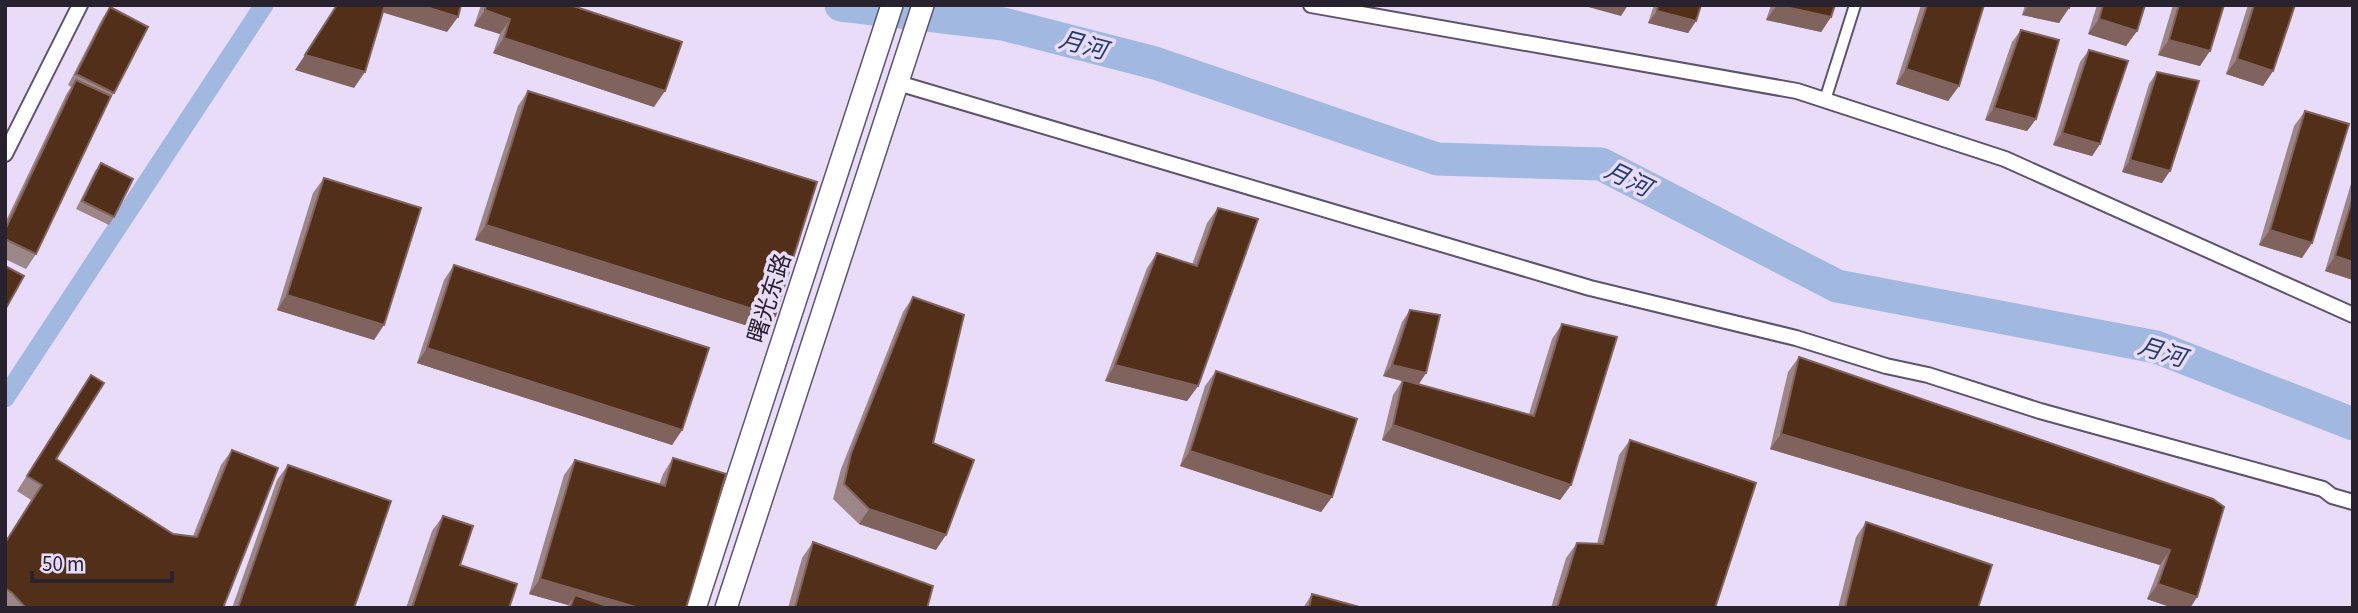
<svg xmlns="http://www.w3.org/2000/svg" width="2358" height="613" font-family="'Source Sans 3','Noto Sans SC',sans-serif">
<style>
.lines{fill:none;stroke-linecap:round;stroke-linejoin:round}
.canal{stroke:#a1b8e0;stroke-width:19}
.river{stroke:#a1b8e0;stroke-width:33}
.pedestrian-casing{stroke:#5e536c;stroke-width:14}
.minor-casing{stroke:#5e536c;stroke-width:18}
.secondary-casing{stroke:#5e536c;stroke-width:24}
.pedestrian{stroke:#fff;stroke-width:10}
.minor{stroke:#fff;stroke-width:14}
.secondary{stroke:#fff;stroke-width:21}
.wall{fill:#9d8688}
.shaded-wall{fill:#7f635c}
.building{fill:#522f18;stroke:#7f635c;stroke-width:2}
.labels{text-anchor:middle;stroke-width:7;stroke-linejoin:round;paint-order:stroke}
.street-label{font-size:23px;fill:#27222d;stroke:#e8dcf9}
.water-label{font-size:24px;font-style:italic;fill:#203c6e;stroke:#e8dcf9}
</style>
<rect width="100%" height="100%" fill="#e8dcf9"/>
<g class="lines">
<path class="canal" d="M 5,398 L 264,5"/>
<path class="river" d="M 841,5 L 1003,24 L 1155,63 L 1437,159 L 1601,164 L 1837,286 L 2156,347 L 2353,424"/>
<defs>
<path id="pedestrian" d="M 1825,100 L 1855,5"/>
<g id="minor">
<path d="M 1311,5 L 1797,91 L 2005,159 L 2353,315"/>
<path d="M 898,83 L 1590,288 L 1796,338 L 1886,366 L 1928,375 L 2040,411 L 2323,489 L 2332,496 L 2353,502"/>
<path d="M 5,154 L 80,5"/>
</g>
<g id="secondary">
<path d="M 695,608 L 892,5"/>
<path d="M 726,608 L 923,5"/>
</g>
</defs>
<use href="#pedestrian" class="pedestrian-casing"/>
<use href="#minor" class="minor-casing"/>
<use href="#secondary" class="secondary-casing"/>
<use href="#pedestrian" class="pedestrian"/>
<use href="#minor" class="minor"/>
<use href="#secondary" class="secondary"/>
</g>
<g class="wall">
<path d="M 481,5 L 570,5 L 654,107 L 493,53 L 500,34 L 474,26 Z"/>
<path d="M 1654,5 L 1701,5 L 1696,21 L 1688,33 L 1648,23 Z"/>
<path d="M 1771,5 L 1835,5 L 1831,17 L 1821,32 L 1766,20 Z"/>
<path d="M 1921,5 L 1984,5 L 1959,86 L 1948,101 L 1896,84 Z"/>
<path d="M 2025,5 L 2070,5 L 2059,23 L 2022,15 Z"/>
<path d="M 2097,5 L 2145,5 L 2137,31 L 2126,46 L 2088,34 Z"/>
<path d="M 2173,5 L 2224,5 L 2200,66 L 2158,55 Z"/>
<path d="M 2248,5 L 2295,5 L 2273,71 L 2263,86 L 2226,74 Z"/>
<path d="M 110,7 L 114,93 L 110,99 L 36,254 L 26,269 L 5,259 L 5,223 L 66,95 L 71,87 L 68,85 L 102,19 Z"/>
<path d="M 2021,30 L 2036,119 L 2027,131 L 1985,120 L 2012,42 Z"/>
<path d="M 2089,50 L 2100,144 L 2092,156 L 2053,145 L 2080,62 Z"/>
<path d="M 2157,72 L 2162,183 L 2122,172 L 2149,84 Z"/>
<path d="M 528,91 L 775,316 L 764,331 L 475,240 L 518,106 Z"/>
<path d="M 2305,111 L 2302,258 L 2259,245 L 2294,126 Z"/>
<path d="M 101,163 L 114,217 L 109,225 L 76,209 L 95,171 Z"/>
<path d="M 2353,177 L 2353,280 L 2325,271 Z"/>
<path d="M 324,178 L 374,340 L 277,310 L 313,193 Z"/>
<path d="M 1218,208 L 1198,386 L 1187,401 L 1105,381 L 1147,268 L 1157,253 L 1192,265 L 1207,223 Z"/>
<path d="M 454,265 L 682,430 L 672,445 L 417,363 L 444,280 Z"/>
<path d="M 913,297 L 933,443 L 936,550 L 859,524 L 833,499 L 841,469 L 903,312 Z"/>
<path d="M 1410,310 L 1426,373 L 1419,384 L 1529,414 L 1552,339 L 1562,324 L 1571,485 L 1560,500 L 1382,440 L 1393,395 L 1402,381 L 1383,376 L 1402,322 Z"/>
<path d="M 1799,357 L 2213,499 L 2197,597 L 2190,608 L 2173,608 L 2147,599 L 2160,565 L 1770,449 L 1788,372 Z"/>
<path d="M 1216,371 L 1332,497 L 1321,512 L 1180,466 L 1205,386 Z"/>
<path d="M 91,375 L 56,459 L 173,534 L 193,536 L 221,465 L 232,450 L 223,608 L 5,608 L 5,542 L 31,500 L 17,491 Z"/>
<path d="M 1630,440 L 1715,608 L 1551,608 L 1566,558 L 1577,543 L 1597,544 L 1619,455 Z"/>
<path d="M 673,458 L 686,608 L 566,608 L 568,605 L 529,594 L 564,475 L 575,460 L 659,485 L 663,474 Z"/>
<path d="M 288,465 L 354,608 L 232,608 L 277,480 Z"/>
<path d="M 443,516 L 460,565 L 509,608 L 406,608 L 432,531 Z"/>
<path d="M 1866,522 L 1978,608 L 1838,608 L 1856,537 Z"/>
<path d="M 813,542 L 927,608 L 788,608 L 802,558 Z"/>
<path d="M 1312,594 L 1363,608 L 1303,608 Z"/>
</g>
<g class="shaded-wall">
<path d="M 382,5 L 420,5 L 458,17 L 447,32 L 378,11 Z"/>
<path d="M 1581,5 L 1628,5 L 1621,16 Z"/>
<path d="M 1777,5 L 1831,17 L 1821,32 L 1766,20 Z"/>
<path d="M 2029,5 L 2055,5 L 2069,8 L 2059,23 L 2022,15 Z"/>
<path d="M 485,10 L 510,19 L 500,34 L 474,26 Z"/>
<path d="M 1657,11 L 1696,21 L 1688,33 L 1648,23 Z"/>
<path d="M 2099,19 L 2137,31 L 2126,46 L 2088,34 Z"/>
<path d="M 504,38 L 665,91 L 654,107 L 493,53 Z"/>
<path d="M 2169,40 L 2210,51 L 2200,66 L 2158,55 Z"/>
<path d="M 305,55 L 365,72 L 354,88 L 295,70 Z"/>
<path d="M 2237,59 L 2273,71 L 2263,86 L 2226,74 Z"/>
<path d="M 1906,69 L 1959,86 L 1948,101 L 1896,84 Z"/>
<path d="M 1994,108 L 2036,119 L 2027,131 L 1985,120 Z"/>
<path d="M 2062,133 L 2100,144 L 2092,156 L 2053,145 Z"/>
<path d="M 2130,160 L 2170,171 L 2162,183 L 2122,172 Z"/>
<path d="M 486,225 L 775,316 L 764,331 L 475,240 Z"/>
<path d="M 2270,230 L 2312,243 L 2302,258 L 2259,245 Z"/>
<path d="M 2335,256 L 2353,262 L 2353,280 L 2325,271 Z"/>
<path d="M 287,295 L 384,325 L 374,340 L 277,310 Z"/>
<path d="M 427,348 L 682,430 L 672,445 L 417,363 Z"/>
<path d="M 1115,365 L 1198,386 L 1187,401 L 1105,381 Z"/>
<path d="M 1392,365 L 1426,373 L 1418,385 L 1383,376 Z"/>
<path d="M 1393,425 L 1571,485 L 1560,500 L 1382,440 Z"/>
<path d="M 1781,434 L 2170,550 L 2160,565 L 1770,449 Z"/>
<path d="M 1190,451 L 1332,497 L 1321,512 L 1180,466 Z"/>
<path d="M 869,509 L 946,535 L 936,550 L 859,524 Z"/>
<path d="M 540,579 L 639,608 L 577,608 L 575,595 L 568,605 L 529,594 Z"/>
<path d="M 2158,584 L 2197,597 L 2190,608 L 2173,608 L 2147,599 Z"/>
</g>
<g class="building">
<path d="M 337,5 L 385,5 L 365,72 L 305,55 Z"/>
<path d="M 420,5 L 461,5 L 458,17 Z"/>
<path d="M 486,5 L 570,5 L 682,42 L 665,91 L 504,38 L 510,19 L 485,10 Z"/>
<path d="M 1658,5 L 1701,5 L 1696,21 L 1657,11 Z"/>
<path d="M 1777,5 L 1835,5 L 1831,17 Z"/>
<path d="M 1927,5 L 1984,5 L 1959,86 L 1906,69 Z"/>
<path d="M 2055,5 L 2070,5 L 2069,8 Z"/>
<path d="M 2103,5 L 2145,5 L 2137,31 L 2099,19 Z"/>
<path d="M 2179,5 L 2224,5 L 2210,51 L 2169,40 Z"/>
<path d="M 2254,5 L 2295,5 L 2273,71 L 2237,59 Z"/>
<path d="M 110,7 L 148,27 L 114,93 L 76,74 Z"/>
<path d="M 2021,30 L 2059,40 L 2036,119 L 1994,108 Z"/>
<path d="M 2089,50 L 2128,61 L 2100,144 L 2062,133 Z"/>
<path d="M 2157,72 L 2199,81 L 2170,171 L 2130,160 Z"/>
<path d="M 76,80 L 111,96 L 36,254 L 5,239 L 5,230 Z"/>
<path d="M 528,91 L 817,182 L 775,316 L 486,225 Z"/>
<path d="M 2305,111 L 2349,124 L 2312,243 L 2270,230 Z"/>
<path d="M 101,163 L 133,179 L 114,217 L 82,201 Z"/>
<path d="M 324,178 L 421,208 L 384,325 L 287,295 Z"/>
<path d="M 2353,197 L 2353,262 L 2335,256 Z"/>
<path d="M 1218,208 L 1258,219 L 1198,386 L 1115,365 L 1157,253 L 1197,266 Z"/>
<path d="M 454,265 L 709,348 L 682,430 L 427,348 Z"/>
<path d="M 5,266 L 24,276 L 5,310 Z"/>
<path d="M 913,297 L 964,315 L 933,443 L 974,460 L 946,535 L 869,509 L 844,484 L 851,454 Z"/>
<path d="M 1410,310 L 1440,315 L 1426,373 L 1392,365 Z"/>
<path d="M 1562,324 L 1617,337 L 1571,485 L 1393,425 L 1403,380 L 1534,416 Z"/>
<path d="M 1799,357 L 2213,499 L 2224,507 L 2197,597 L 2158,584 L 2170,550 L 1781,434 Z"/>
<path d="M 1216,371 L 1357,419 L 1332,497 L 1190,451 Z"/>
<path d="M 91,375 L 104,383 L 56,459 L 173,534 L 197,537 L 232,450 L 278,468 L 223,608 L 26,608 L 12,593 L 5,588 L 5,543 L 42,485 L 27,476 Z"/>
<path d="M 1630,440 L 1756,483 L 1715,608 L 1557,608 L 1577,543 L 1603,544 Z"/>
<path d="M 673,458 L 726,474 L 686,608 L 639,608 L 540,579 L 575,460 L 665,486 Z"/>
<path d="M 288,465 L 391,501 L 354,608 L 238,608 Z"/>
<path d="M 443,516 L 473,526 L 460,565 L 517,584 L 509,608 L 412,608 Z"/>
<path d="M 1866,522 L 1992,565 L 1978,608 L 1845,608 Z"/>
<path d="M 813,542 L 933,586 L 927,608 L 795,608 Z"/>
<path d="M 1312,594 L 1363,608 L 1309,608 Z"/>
<path d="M 575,595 L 613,608 L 570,608 Z"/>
</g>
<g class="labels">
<g class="street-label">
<text transform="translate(769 298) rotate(-72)" y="8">曙光东路</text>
</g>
<g class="water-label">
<text transform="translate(1083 45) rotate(15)" y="8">月河</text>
<text transform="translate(1628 179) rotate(26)" y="8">月河</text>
<text transform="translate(2162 352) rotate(17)" y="8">月河</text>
</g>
</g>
<rect width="2358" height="613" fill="none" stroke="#27222d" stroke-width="14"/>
<path d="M32 571v10h140v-10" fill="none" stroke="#27222d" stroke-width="3.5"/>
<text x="42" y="571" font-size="21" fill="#27222d" stroke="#e8dcf9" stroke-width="5" paint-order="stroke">50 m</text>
</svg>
